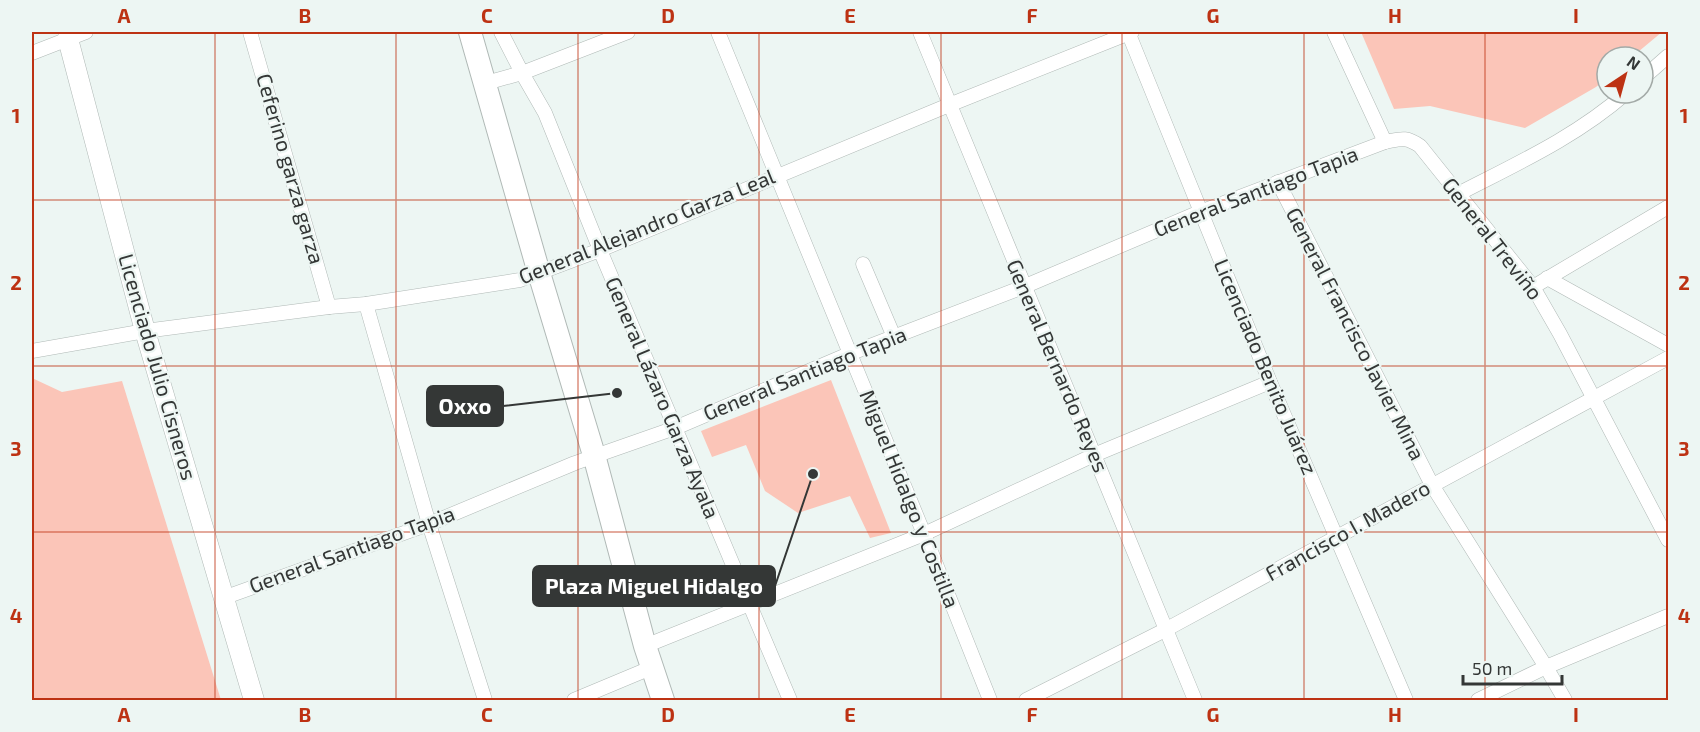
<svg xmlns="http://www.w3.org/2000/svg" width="1700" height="732" font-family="'Exo 2',sans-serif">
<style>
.green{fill:#fbc5b8}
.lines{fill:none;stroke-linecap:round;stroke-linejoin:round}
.street-casing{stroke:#b0b9b6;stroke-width:15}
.secondary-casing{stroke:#b0b9b6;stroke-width:21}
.primary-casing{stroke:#b0b9b6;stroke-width:24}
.street{stroke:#fff;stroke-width:14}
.secondary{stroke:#fff;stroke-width:20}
.primary{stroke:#fff;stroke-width:22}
.grid{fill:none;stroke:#bd3213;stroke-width:1.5;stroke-opacity:0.55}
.labels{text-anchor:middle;stroke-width:4.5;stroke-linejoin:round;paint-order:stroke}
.street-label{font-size:21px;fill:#343736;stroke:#edf6f3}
.leader{fill:none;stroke:#343736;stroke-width:2}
.callout-dot{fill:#343736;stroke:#edf6f3;stroke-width:2}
.callout{fill:#343736;stroke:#343736;stroke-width:2}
.callout-label{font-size:22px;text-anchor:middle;font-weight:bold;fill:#fff}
.neatline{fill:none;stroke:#bd3213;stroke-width:2}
.grid-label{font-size:20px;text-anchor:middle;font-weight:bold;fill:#bd3213}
</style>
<rect width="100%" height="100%" fill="#edf6f3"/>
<g class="green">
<path d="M 1361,32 L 1662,32 L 1632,57 L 1607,57 L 1607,78 L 1596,87 L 1525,128 L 1430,106 L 1394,109 Z"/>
<path d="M 32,378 L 62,392 L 122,381 L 221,700 L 32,700 Z"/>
<path d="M 831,380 L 891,533 L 870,538 L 850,496 L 798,513 L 765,491 L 746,445 L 712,457 L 701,431 Z"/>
</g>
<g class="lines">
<defs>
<g id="street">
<path d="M 250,32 L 329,307"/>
<path d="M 501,32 L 522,73 L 545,113 L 600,250 L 790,700"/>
<path d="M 718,32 L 924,534 L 990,700"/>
<path d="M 920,32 L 1195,700"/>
<path d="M 1128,32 L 1270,382 L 1406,700"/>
<path d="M 1334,32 L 1385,142 C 1401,139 1405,136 1420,146 L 1533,287 L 1560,334 L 1668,540"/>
<path d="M 32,53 L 86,32"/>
<path d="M 1643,78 L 1668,56"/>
<path d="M 486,83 L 522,73 L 628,32"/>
<path d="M 1278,182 L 1432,485 L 1546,667 L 1565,700"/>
<path d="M 1458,194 C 1516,164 1576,137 1626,93"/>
<path d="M 863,264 L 894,337"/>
<path d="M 1547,278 L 1668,345"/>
<path d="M 1533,287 L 1668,207"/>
<path d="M 366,304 L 429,524 L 485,700"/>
<path d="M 32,351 L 145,331 L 329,307 L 366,304 L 520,280 L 600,250 L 949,105 L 1132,32"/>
<path d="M 223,598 L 429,524 L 575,463 L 675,428 L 849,354 L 1023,287 L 1200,212 L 1385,142"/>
<path d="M 645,646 L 924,534 L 1094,455 L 1270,382"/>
<path d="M 574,700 L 653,667"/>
<path d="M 1026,700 L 1165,630 L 1668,358"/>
<path d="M 1478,700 L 1546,667 L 1668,616"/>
</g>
<path id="secondary" d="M 69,32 L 68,39 L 145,331 L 254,700"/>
<path id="primary" d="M 470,32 L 539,273 L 594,455 L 645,646 L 663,700"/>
</defs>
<use href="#street" class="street-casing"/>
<use href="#secondary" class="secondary-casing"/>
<use href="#primary" class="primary-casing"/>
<use href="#street" class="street"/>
<use href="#secondary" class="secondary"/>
<use href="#primary" class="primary"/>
</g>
<path class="grid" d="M 215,32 L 215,700M 396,32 L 396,700M 578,32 L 578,700M 759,32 L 759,700M 941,32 L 941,700M 1122,32 L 1122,700M 1304,32 L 1304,700M 1485,32 L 1485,700M 32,200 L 1668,200M 32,366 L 1668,366M 32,532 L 1668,532"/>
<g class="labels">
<g class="street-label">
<text transform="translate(290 169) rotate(74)" y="7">Ceferino garza garza</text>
<text transform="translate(1256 192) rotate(-21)" y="7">General Santiago Tapia</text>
<text transform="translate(647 227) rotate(-22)" y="7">General Alejandro Garza Leal</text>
<text transform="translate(1492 239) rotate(52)" y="7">General Treviño</text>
<text transform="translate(1355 334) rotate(63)" y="7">General Francisco Javier Mina</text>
<text transform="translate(1057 366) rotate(67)" y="7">General Bernardo Reyes</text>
<text transform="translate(157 367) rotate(74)" y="7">Licenciado Julio Cisneros</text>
<text transform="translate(1265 367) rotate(67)" y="7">Licenciado Benito Juárez</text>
<text transform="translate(805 374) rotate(-22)" y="7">General Santiago Tapia</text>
<text transform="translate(662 398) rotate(67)" y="7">General Lázaro Garza Ayala</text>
<text transform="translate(909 499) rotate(68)" y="7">Miguel Hidalgo y Costilla</text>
<text transform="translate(1348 531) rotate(-29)" y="7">Francisco I. Madero</text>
<text transform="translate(352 550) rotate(-20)" y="7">General Santiago Tapia</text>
</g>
</g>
<path class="leader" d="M617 393L503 406M813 474L775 586"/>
<g class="callout-dot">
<circle cx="617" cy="393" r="6"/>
<circle cx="813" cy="474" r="6"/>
</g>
<g class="callout">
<rect x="427" y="386" width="76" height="40" rx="6"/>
<rect x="533" y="566" width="242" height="40" rx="6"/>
</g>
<g class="callout-label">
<text x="465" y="414">Oxxo</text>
<text x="654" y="594">Plaza Miguel Hidalgo</text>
</g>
<rect width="1700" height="732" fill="none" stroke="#edf6f3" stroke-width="66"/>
<g transform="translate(1625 75) rotate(36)"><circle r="28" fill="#edf6f3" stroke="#a3aaa7" stroke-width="1.5"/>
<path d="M0-4.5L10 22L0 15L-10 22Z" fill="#bd3213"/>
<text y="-9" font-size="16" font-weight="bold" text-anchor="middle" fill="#343736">N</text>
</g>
<path d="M1463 675v9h99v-9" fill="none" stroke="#343736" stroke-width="3"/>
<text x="1472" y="675" font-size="18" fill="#343736" stroke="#edf6f3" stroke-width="4.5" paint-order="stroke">50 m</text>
<rect x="33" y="33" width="1634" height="666" class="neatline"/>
<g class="grid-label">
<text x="124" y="23">A</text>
<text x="305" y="23">B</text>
<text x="487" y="23">C</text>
<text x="668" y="23">D</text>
<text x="850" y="23">E</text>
<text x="1032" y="23">F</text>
<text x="1213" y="23">G</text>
<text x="1395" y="23">H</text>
<text x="1576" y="23">I</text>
<text x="16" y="123">1</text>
<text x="1684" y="123">1</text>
<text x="16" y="290">2</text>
<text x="1684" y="290">2</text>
<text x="16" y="456">3</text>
<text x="1684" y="456">3</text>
<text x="16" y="623">4</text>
<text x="1684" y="623">4</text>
<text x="124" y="722">A</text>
<text x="305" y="722">B</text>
<text x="487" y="722">C</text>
<text x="668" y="722">D</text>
<text x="850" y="722">E</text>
<text x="1032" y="722">F</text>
<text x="1213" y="722">G</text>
<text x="1395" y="722">H</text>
<text x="1576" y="722">I</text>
</g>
</svg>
